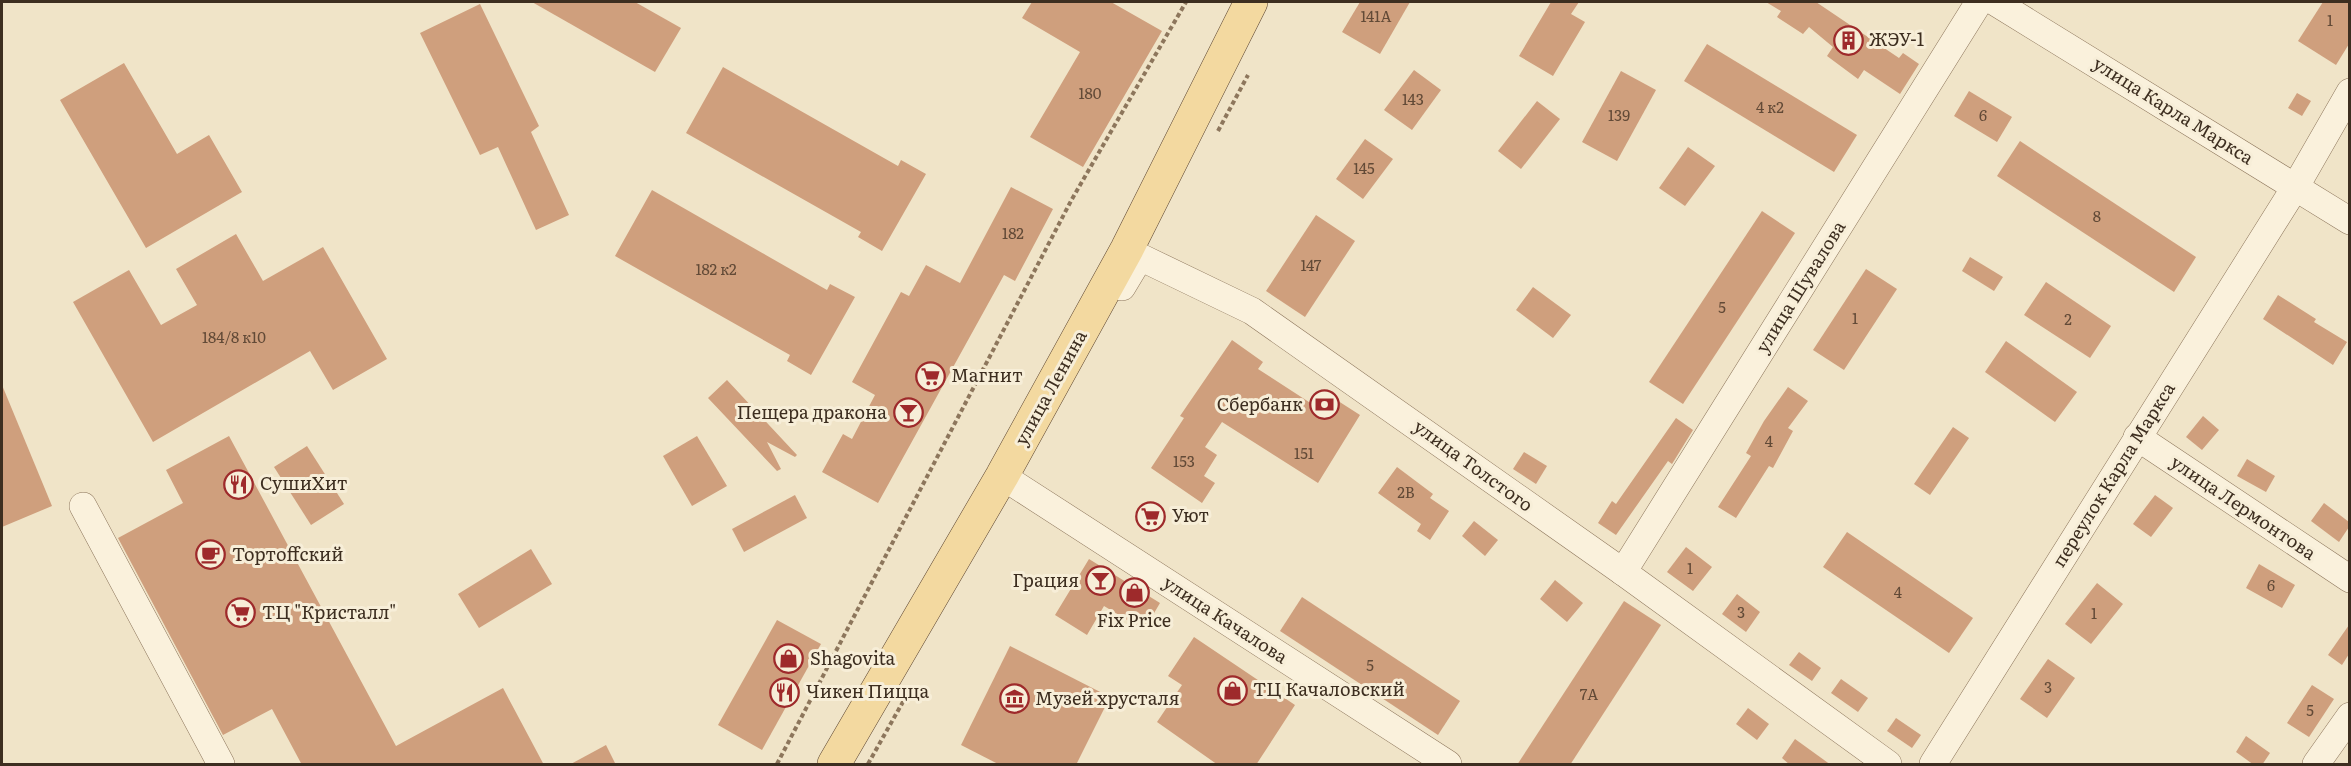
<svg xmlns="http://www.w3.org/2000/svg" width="2351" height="766" font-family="Literata,serif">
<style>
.building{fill:#cf9f7d}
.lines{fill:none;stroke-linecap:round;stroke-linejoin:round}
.minor-casing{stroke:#8d765c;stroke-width:28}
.major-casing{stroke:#5b4430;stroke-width:34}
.path{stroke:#8d765c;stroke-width:4;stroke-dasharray:4.5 3;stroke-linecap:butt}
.minor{stroke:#faf1dc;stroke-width:27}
.major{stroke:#f3d9a0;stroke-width:33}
.labels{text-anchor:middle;stroke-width:6;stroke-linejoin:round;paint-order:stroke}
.number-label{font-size:15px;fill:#624a37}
.poi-label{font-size:18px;fill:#3d2e20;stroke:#f7eed8;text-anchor:start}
.street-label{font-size:18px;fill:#3d2e20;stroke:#f7eed8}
</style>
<rect width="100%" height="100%" fill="#f0e4c8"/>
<g class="building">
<path d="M 532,2 L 635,2 L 681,28 L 655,72 Z"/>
<path d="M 1032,2 L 1111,2 L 1162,31 L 1083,167 L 1030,137 L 1080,52 L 1022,18 Z"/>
<path d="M 1360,2 L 1410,2 L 1380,54 L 1342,32 Z"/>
<path d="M 1551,2 L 1579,2 L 1571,14 L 1585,22 L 1553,76 L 1519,56 Z"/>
<path d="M 1766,2 L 1816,2 L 1899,58 L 1903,53 L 1919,64 L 1900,94 L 1864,70 L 1858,79 L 1827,56 L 1833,47 L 1809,27 L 1803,34 L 1777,17 L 1781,11 Z"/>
<path d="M 2323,2 L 2349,2 L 2349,44 L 2336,65 L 2298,41 Z"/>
<path d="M 480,4 L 539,126 L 531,132 L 569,215 L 536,230 L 498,147 L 480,155 L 420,33 Z"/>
<path d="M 1707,44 L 1857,135 L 1834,172 L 1684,81 Z"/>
<path d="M 124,63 L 177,154 L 209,135 L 242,192 L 146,248 L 60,100 Z"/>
<path d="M 723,67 L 898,166 L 901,160 L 926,174 L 882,251 L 858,237 L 861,232 L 686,133 Z"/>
<path d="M 1414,70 L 1441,90 L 1412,130 L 1384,110 Z"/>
<path d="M 1621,71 L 1656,90 L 1617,161 L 1582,142 Z"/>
<path d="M 1969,91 L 2012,117 L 1997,142 L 1954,116 Z"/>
<path d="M 2297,93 L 2311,101 L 2302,116 L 2288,108 Z"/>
<path d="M 1537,101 L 1560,119 L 1521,169 L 1498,151 Z"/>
<path d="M 1365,139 L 1393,159 L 1363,199 L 1336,179 Z"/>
<path d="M 2020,141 L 2196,257 L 2174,292 L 1997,176 Z"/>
<path d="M 1688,147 L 1715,166 L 1685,206 L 1659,188 Z"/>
<path d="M 1011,187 L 1053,209 L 1015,281 L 1004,275 L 878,503 L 822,472 L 843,434 L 852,439 L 875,395 L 852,382 L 901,292 L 909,296 L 926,265 L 960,283 Z"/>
<path d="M 652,190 L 827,290 L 830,284 L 855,297 L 811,375 L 787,361 L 790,355 L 615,256 Z"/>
<path d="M 1762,211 L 1795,233 L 1683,404 L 1649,382 Z"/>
<path d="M 1316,215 L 1355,241 L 1305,317 L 1266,291 Z"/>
<path d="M 236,234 L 263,281 L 323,247 L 387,359 L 333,390 L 310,351 L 153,442 L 73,302 L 129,270 L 161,325 L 197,305 L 176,269 Z"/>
<path d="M 1970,257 L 2003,277 L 1994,291 L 1962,271 Z"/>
<path d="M 1866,269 L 1897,289 L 1844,370 L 1813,350 Z"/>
<path d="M 2046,282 L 2111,326 L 2090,358 L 2024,315 Z"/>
<path d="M 1533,287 L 1571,315 L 1553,338 L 1516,310 Z"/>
<path d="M 2278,295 L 2316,319 L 2314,322 L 2347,342 L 2333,365 L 2263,319 Z"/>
<path d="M 1232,340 L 1263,362 L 1258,369 L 1312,404 L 1321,390 L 1360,415 L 1318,483 L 1222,422 L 1205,447 L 1217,455 L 1204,476 L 1215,483 L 1202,503 L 1151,468 L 1184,418 L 1180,416 Z"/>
<path d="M 2006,341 L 2077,392 L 2055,422 L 1985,372 Z"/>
<path d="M 727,380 L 797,455 L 795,457 L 767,442 L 781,469 L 777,471 L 708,398 Z"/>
<path d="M 2,385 L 52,506 L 2,527 Z"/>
<path d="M 1788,387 L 1808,401 L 1788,428 L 1793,431 L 1773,468 L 1769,466 L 1736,518 L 1718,507 L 1751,456 L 1746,453 L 1764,421 Z"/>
<path d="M 2203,416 L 2219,430 L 2202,450 L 2186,437 Z"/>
<path d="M 1676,418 L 1693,430 L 1672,464 L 1668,461 L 1616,535 L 1598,523 L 1612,501 L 1616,504 Z"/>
<path d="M 1953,427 L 1969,438 L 1930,495 L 1914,484 Z"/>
<path d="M 229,436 L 396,746 L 503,688 L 544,765 L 302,765 L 272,709 L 223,735 L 118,538 L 183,503 L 166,470 Z"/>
<path d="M 697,436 L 727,486 L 692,506 L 663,456 Z"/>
<path d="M 307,446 L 344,504 L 311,525 L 274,467 Z"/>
<path d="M 1524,452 L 1547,466 L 1536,484 L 1513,469 Z"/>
<path d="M 2247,459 L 2275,476 L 2266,492 L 2237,476 Z"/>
<path d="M 1397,467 L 1433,494 L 1430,498 L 1449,511 L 1430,540 L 1417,531 L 1421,524 L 1378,493 Z"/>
<path d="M 795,495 L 807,518 L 744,552 L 732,529 Z"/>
<path d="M 2155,495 L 2173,508 L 2151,537 L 2133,524 Z"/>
<path d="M 2324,503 L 2349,522 L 2349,527 L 2339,542 L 2311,521 Z"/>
<path d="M 1474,521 L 1498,540 L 1485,556 L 1462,536 Z"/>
<path d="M 1847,532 L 1973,618 L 1949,653 L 1823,567 Z"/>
<path d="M 1686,547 L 1712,567 L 1693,591 L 1667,572 Z"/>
<path d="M 531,549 L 552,584 L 479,628 L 458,594 Z"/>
<path d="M 1089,559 L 1160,603 L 1144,630 L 1104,606 L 1087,635 L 1055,615 Z"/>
<path d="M 2259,564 L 2295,585 L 2282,608 L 2246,588 Z"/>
<path d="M 1555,580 L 1583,603 L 1567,622 L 1540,599 Z"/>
<path d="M 2097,583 L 2123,604 L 2091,644 L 2065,624 Z"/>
<path d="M 1737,594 L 1760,612 L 1746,632 L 1722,614 Z"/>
<path d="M 1302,597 L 1460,701 L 1438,735 L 1280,631 Z"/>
<path d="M 1624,601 L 1661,625 L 1570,765 L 1517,765 Z"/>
<path d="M 777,620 L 821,644 L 762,750 L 718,725 Z"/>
<path d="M 2349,625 L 2349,654 L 2342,665 L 2328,655 Z"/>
<path d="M 1194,637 L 1295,705 L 1256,765 L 1218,765 L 1157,722 L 1182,685 L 1168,676 Z"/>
<path d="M 1010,646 L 1110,697 L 1076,765 L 1000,765 L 961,745 Z"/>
<path d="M 1799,652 L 1821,668 L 1812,681 L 1789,665 Z"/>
<path d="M 2048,659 L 2075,678 L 2047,718 L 2020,699 Z"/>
<path d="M 1841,679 L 1868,698 L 1858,712 L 1831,693 Z"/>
<path d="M 2312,685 L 2334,699 L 2309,737 L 2287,723 Z"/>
<path d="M 1748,708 L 1769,724 L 1757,740 L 1736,724 Z"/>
<path d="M 1896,718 L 1921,735 L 1912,748 L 1887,731 Z"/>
<path d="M 2246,736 L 2270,753 L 2262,765 L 2254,765 L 2236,752 Z"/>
<path d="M 1795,739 L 1831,765 L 1790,765 L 1782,758 Z"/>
<path d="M 606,745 L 616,765 L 569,765 Z"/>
</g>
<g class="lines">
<defs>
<g id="minor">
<path d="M 1995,2 L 2350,221"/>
<path d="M 1122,287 L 1140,257 L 1252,311 L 1623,572 L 1888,764"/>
<path d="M 2137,437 L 2350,579"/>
<path d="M 1002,476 L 1448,764"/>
<path d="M 83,506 L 221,764"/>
<path d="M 1623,572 L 1979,2"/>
<path d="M 1933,764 L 2296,186 L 2350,92"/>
<path d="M 2316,764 L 2350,716"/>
</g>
<path id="major" d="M 834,764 L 1002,476 L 1127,249 L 1251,2"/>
</defs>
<use href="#minor" class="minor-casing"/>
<use href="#major" class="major-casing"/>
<g class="path">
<path d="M 1218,131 L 1248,75"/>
<path d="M 777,764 L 1072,199 L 1186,2"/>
<path d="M 868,764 L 904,700"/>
</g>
<use href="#minor" class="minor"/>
<use href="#major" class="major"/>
</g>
<defs>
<symbol id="building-ring" viewBox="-11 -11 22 22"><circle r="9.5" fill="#f7eed8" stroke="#9e2a2b" stroke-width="1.5"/><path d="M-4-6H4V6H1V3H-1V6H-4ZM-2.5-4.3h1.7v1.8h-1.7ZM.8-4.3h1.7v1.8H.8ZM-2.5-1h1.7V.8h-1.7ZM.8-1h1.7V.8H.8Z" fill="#9e2a2b"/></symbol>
<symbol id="supermarket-ring" viewBox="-11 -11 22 22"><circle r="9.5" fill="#f7eed8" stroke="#9e2a2b" stroke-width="1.5"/><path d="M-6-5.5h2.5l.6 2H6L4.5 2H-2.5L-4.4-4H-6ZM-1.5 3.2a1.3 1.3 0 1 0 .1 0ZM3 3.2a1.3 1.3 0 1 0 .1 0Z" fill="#9e2a2b"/></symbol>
<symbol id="bank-ring" viewBox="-11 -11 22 22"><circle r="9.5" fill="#f7eed8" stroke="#9e2a2b" stroke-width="1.5"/><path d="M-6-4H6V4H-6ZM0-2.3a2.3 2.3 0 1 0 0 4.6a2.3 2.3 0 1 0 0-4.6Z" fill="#9e2a2b"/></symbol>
<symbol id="bar-ring" viewBox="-11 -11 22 22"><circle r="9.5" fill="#f7eed8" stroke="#9e2a2b" stroke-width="1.5"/><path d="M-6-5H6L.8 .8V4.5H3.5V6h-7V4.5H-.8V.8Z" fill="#9e2a2b"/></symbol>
<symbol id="restaurant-ring" viewBox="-11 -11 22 22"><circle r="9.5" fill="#f7eed8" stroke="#9e2a2b" stroke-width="1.5"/><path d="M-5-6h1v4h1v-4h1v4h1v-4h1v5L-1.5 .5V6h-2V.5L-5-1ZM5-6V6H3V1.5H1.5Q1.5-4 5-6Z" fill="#9e2a2b"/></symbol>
<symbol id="cafe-ring" viewBox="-11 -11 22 22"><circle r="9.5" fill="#f7eed8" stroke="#9e2a2b" stroke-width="1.5"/><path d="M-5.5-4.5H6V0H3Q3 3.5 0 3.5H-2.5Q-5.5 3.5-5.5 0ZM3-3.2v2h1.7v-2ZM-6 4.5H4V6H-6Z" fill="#9e2a2b"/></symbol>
<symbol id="shop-ring" viewBox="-11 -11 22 22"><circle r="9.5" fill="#f7eed8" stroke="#9e2a2b" stroke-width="1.5"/><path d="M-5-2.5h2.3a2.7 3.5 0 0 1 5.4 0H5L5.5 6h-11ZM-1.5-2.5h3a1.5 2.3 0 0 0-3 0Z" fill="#9e2a2b"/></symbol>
<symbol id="museum-ring" viewBox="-11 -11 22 22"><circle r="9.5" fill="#f7eed8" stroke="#9e2a2b" stroke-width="1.5"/><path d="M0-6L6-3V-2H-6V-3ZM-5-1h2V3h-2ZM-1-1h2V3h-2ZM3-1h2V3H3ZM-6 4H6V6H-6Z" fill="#9e2a2b"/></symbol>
</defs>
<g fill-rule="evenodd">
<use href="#building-ring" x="1832" y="24" width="33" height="33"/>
<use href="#supermarket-ring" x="914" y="360" width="33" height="33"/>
<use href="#bank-ring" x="1308" y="388" width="33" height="33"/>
<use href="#bar-ring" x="892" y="396" width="33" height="33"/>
<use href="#restaurant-ring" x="222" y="468" width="33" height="33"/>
<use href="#supermarket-ring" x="1134" y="500" width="33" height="33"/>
<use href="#cafe-ring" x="194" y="538" width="33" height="33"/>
<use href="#bar-ring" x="1084" y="564" width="33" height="33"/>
<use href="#shop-ring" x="1118" y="576" width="33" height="33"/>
<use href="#supermarket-ring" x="224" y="596" width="33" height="33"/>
<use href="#shop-ring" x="772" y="642" width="33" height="33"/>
<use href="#shop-ring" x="1216" y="674" width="33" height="33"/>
<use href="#restaurant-ring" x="768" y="676" width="33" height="33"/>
<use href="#museum-ring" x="998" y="682" width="33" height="33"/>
</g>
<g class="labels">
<g class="number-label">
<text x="1376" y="22">141А</text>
<text x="2330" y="26">1</text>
<text x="1090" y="99">180</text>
<text x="1413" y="105">143</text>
<text x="1770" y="113">4 к2</text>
<text x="1619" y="121">139</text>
<text x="1983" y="121">6</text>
<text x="1364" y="174">145</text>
<text x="2097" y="222">8</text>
<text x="1013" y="239">182</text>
<text x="1311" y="271">147</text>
<text x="716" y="275">182 к2</text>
<text x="1722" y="313">5</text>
<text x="1855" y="324">1</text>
<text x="2068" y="325">2</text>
<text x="234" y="343">184/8 к10</text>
<text x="1769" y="447">4</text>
<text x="1304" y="459">151</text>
<text x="1184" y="467">153</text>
<text x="1406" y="498">2В</text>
<text x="1690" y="574">1</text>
<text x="2271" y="591">6</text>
<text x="1898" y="598">4</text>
<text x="1741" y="618">3</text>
<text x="2094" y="619">1</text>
<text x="1370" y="671">5</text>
<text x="2048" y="693">3</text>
<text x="1589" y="700">7А</text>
<text x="2310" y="716">5</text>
</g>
<g class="poi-label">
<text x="1869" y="46">ЖЭУ-1</text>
<text x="951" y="382">Магнит</text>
<text x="1303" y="411" text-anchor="end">Сбербанк</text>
<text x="887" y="419" text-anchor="end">Пещера дракона</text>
<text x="260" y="490">СушиХит</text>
<text x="1172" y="522">Уют</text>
<text x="232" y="561">Тортоffский</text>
<text x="1079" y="587" text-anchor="end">Грация</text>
<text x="262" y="619">ТЦ "Кристалл"</text>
<text x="1134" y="627" text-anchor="middle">Fix Price</text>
<text x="810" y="665">Shagovita</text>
<text x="1253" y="696">ТЦ Качаловский</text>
<text x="806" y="698">Чикен Пицца</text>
<text x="1035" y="705">Музей хрусталя</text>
</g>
<g class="street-label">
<text transform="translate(2173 111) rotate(32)" y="6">улица Карла Маркса</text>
<text transform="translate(1801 287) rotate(-58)" y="6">улица Шувалова</text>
<text transform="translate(1051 388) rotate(-61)" y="6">улица Ленина</text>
<text transform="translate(1473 466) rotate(36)" y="6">улица Толстого</text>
<text transform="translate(2114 475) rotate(-58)" y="6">переулок Карла Маркса</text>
<text transform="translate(2243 508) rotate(34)" y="6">улица Лермонтова</text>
<text transform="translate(1225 620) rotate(33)" y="6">улица Качалова</text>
</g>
</g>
<rect width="2351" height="766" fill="none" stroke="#3d2e20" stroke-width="6"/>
</svg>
